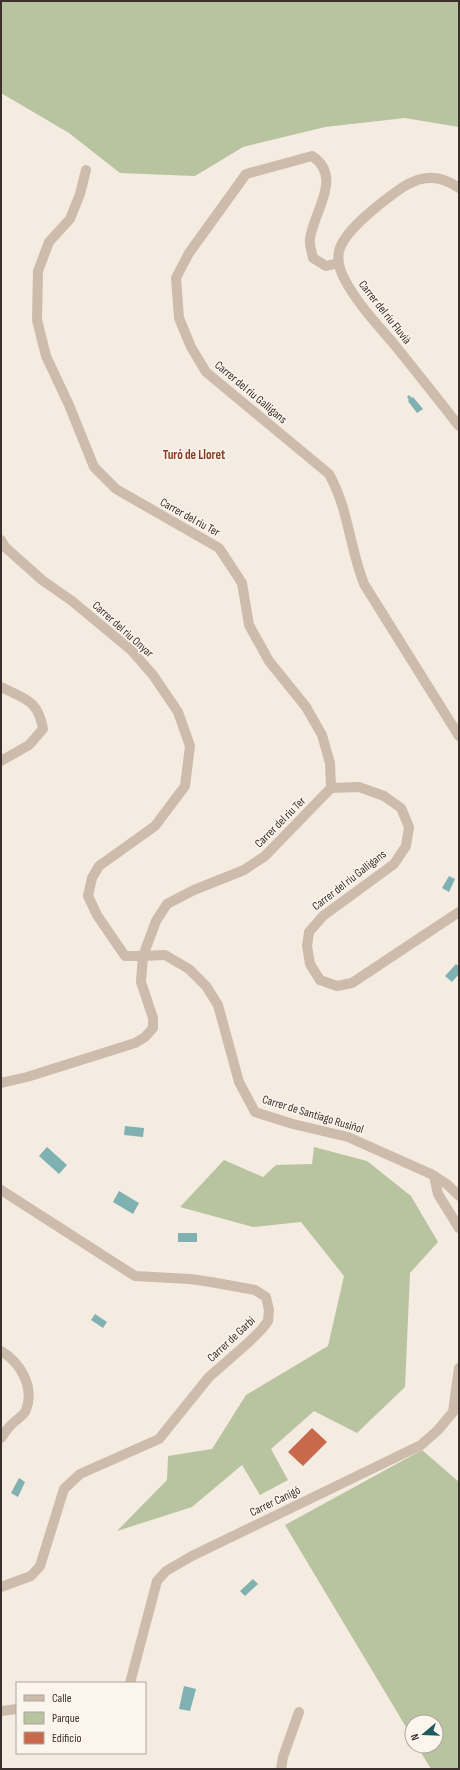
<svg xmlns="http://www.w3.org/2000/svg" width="460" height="1770" font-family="'Sofia Sans Condensed',sans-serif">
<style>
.green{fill:#b8c4a0}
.water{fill:#7fb0b2}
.building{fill:#c8694b}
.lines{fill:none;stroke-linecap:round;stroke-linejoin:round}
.minor{stroke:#cdbbac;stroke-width:10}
.labels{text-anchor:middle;stroke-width:3;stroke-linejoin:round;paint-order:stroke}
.street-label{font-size:12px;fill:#3b302b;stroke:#fbf5ee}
.neighbourhood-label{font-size:13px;font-weight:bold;fill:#8c3b22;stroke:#fbf5ee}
</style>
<rect width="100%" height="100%" fill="#f4ebe1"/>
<g class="green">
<path d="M 1,1 L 459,1 L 459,127 L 405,118 L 325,127 L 243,147 L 195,176 L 120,173 L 69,133 L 1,93 Z"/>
<path d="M 314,1147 L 367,1161 L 411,1196 L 438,1242 L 410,1273 L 405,1387 L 357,1433 L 314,1411 L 271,1449 L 288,1480 L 260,1495 L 242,1465 L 192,1507 L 117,1531 L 167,1480 L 168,1456 L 212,1449 L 246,1395 L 328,1346 L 344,1276 L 301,1222 L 253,1227 L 180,1207 L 224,1160 L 263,1177 L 276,1165 L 312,1164 Z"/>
<path d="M 422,1450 L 459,1482 L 459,1769 L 431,1769 L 417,1746 L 436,1746 L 436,1722 L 412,1722 L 412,1737 L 285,1525 Z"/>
</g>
<g class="water">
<path d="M 409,395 L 412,398 L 413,397 L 423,409 L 417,413 L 408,401 L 409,400 L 407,397 Z"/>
<path d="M 449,876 L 455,879 L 449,892 L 442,888 Z"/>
<path d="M 456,964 L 459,967 L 459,974 L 452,982 L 445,976 Z"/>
<path d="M 125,1126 L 144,1128 L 143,1137 L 124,1135 Z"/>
<path d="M 47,1147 L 67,1165 L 59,1174 L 39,1156 Z"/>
<path d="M 119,1191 L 139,1203 L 133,1214 L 113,1202 Z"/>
<rect x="178" y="1233" width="19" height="9"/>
<path d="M 95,1314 L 107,1322 L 103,1328 L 91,1320 Z"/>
<path d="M 19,1478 L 25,1482 L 18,1497 L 11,1493 Z"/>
<path d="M 253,1579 L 258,1584 L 245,1596 L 240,1591 Z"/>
<path d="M 184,1686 L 196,1689 L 190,1711 L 179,1709 Z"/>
</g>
<path class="building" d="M 312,1428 L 327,1442 L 303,1466 L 288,1452 Z"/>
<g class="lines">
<g class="minor">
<path d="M 459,188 C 435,171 415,177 393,194 C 377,206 344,231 339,251 C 337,261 340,271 345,280 C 357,303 376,323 393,343 C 415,370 437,398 459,426"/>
<path d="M 338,263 L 326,266 L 313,258 C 312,252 309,245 310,239 C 313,212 344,177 312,156 L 246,174 L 189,253 L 176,278 L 179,318 L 191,347 L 206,372 L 329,474 C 349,510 349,546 364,584 L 459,736"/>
<path d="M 1,540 L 5,547 L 42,580 L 72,601 L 131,650 L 153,675 L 178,712 L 190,746 L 185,786 L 155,826 L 99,866 L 92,878 L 88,896 L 97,915 L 125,956 L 143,956 L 156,921 L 167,904 L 194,890 L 244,870 L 265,856 L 331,788 L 330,763 L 322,735 L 306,707 L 269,661 L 249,625 L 242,583 L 219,548 L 116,489 L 94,467 L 69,405 L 46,356 L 37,320 L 38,271 L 49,242 L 70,219 L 80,194 L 86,170"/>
<path d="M 1,687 C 25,699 38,700 43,729 L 29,745 L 1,761"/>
<path d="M 331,788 L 359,787 L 384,796 L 401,808 L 409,827 L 406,846 L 394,864 L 323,916 L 309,932 L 307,946 L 310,964 L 320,980 L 337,986 L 352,983 L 459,912"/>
<path d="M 1,1083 L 27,1077 L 135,1043 L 145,1037 L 153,1028 L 153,1018 L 141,982 L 143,956 L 165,955 L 189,969 L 206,986 L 218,1005 L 239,1082 L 255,1112 L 293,1124 L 348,1137 L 431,1174 L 448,1185 L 459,1196"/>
<path d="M 434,1176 L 438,1194 L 459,1228"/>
<path d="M 1,1190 L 135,1276 L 190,1279 L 211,1282 L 255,1290 L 266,1297 L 269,1310 L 268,1321 L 262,1329 L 249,1342 L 209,1377 L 159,1439 L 80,1474 L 64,1489 L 40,1566 L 31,1576 L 1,1587"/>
<path d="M 1,1351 C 20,1362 35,1387 26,1410 C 24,1416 15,1420 11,1425 C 7,1429 4,1434 1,1438"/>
<path d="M 130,1683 L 157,1581 L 166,1571 L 192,1556 L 421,1445 L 438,1430 L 453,1412 L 459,1368"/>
<path d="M 1,1711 L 17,1709"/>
<path d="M 281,1769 L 283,1757 L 299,1712"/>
</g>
</g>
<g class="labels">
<g class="street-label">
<text transform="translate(385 312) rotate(52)" y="4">Carrer del riu Fluvià</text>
<text transform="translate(251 392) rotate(40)" y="4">Carrer del riu Galligans</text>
<text transform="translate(190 517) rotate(29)" y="4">Carrer del riu Ter</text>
<text transform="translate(123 629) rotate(42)" y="4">Carrer del riu Onyar</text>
<text transform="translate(280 822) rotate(-45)" y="4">Carrer del riu Ter</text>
<text transform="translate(349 880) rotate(-38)" y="4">Carrer del riu Galligans</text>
<text transform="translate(313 1114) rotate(17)" y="4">Carrer de Santiago Rusiñol</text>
<text transform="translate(231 1339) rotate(-43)" y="4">Carrer de Garbí</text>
<text transform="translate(275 1501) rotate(-26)" y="4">Carrer Canigó</text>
</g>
<g class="neighbourhood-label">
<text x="194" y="459">Turó de Lloret</text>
</g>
</g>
<rect width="460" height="1770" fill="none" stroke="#3b302b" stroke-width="4"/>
<rect x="16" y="1682" width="130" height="72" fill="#fbf5ee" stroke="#aea6a0"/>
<rect x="24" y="1695" width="20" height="6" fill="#cdbbac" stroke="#aea6a0"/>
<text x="52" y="1702" font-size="12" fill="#3b302b">Calle</text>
<rect x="24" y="1712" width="20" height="12" fill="#b8c4a0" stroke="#aea6a0"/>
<text x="52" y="1722" font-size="12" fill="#3b302b">Parque</text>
<rect x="24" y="1732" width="20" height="12" fill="#c8694b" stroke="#aea6a0"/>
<text x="52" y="1742" font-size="12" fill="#3b302b">Edificio</text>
<g transform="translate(424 1734) rotate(251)"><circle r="19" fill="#fbf5ee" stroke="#aea6a0"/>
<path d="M0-3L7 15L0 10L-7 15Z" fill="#1f5a5e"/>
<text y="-6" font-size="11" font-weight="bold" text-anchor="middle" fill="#3b302b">N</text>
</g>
</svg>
